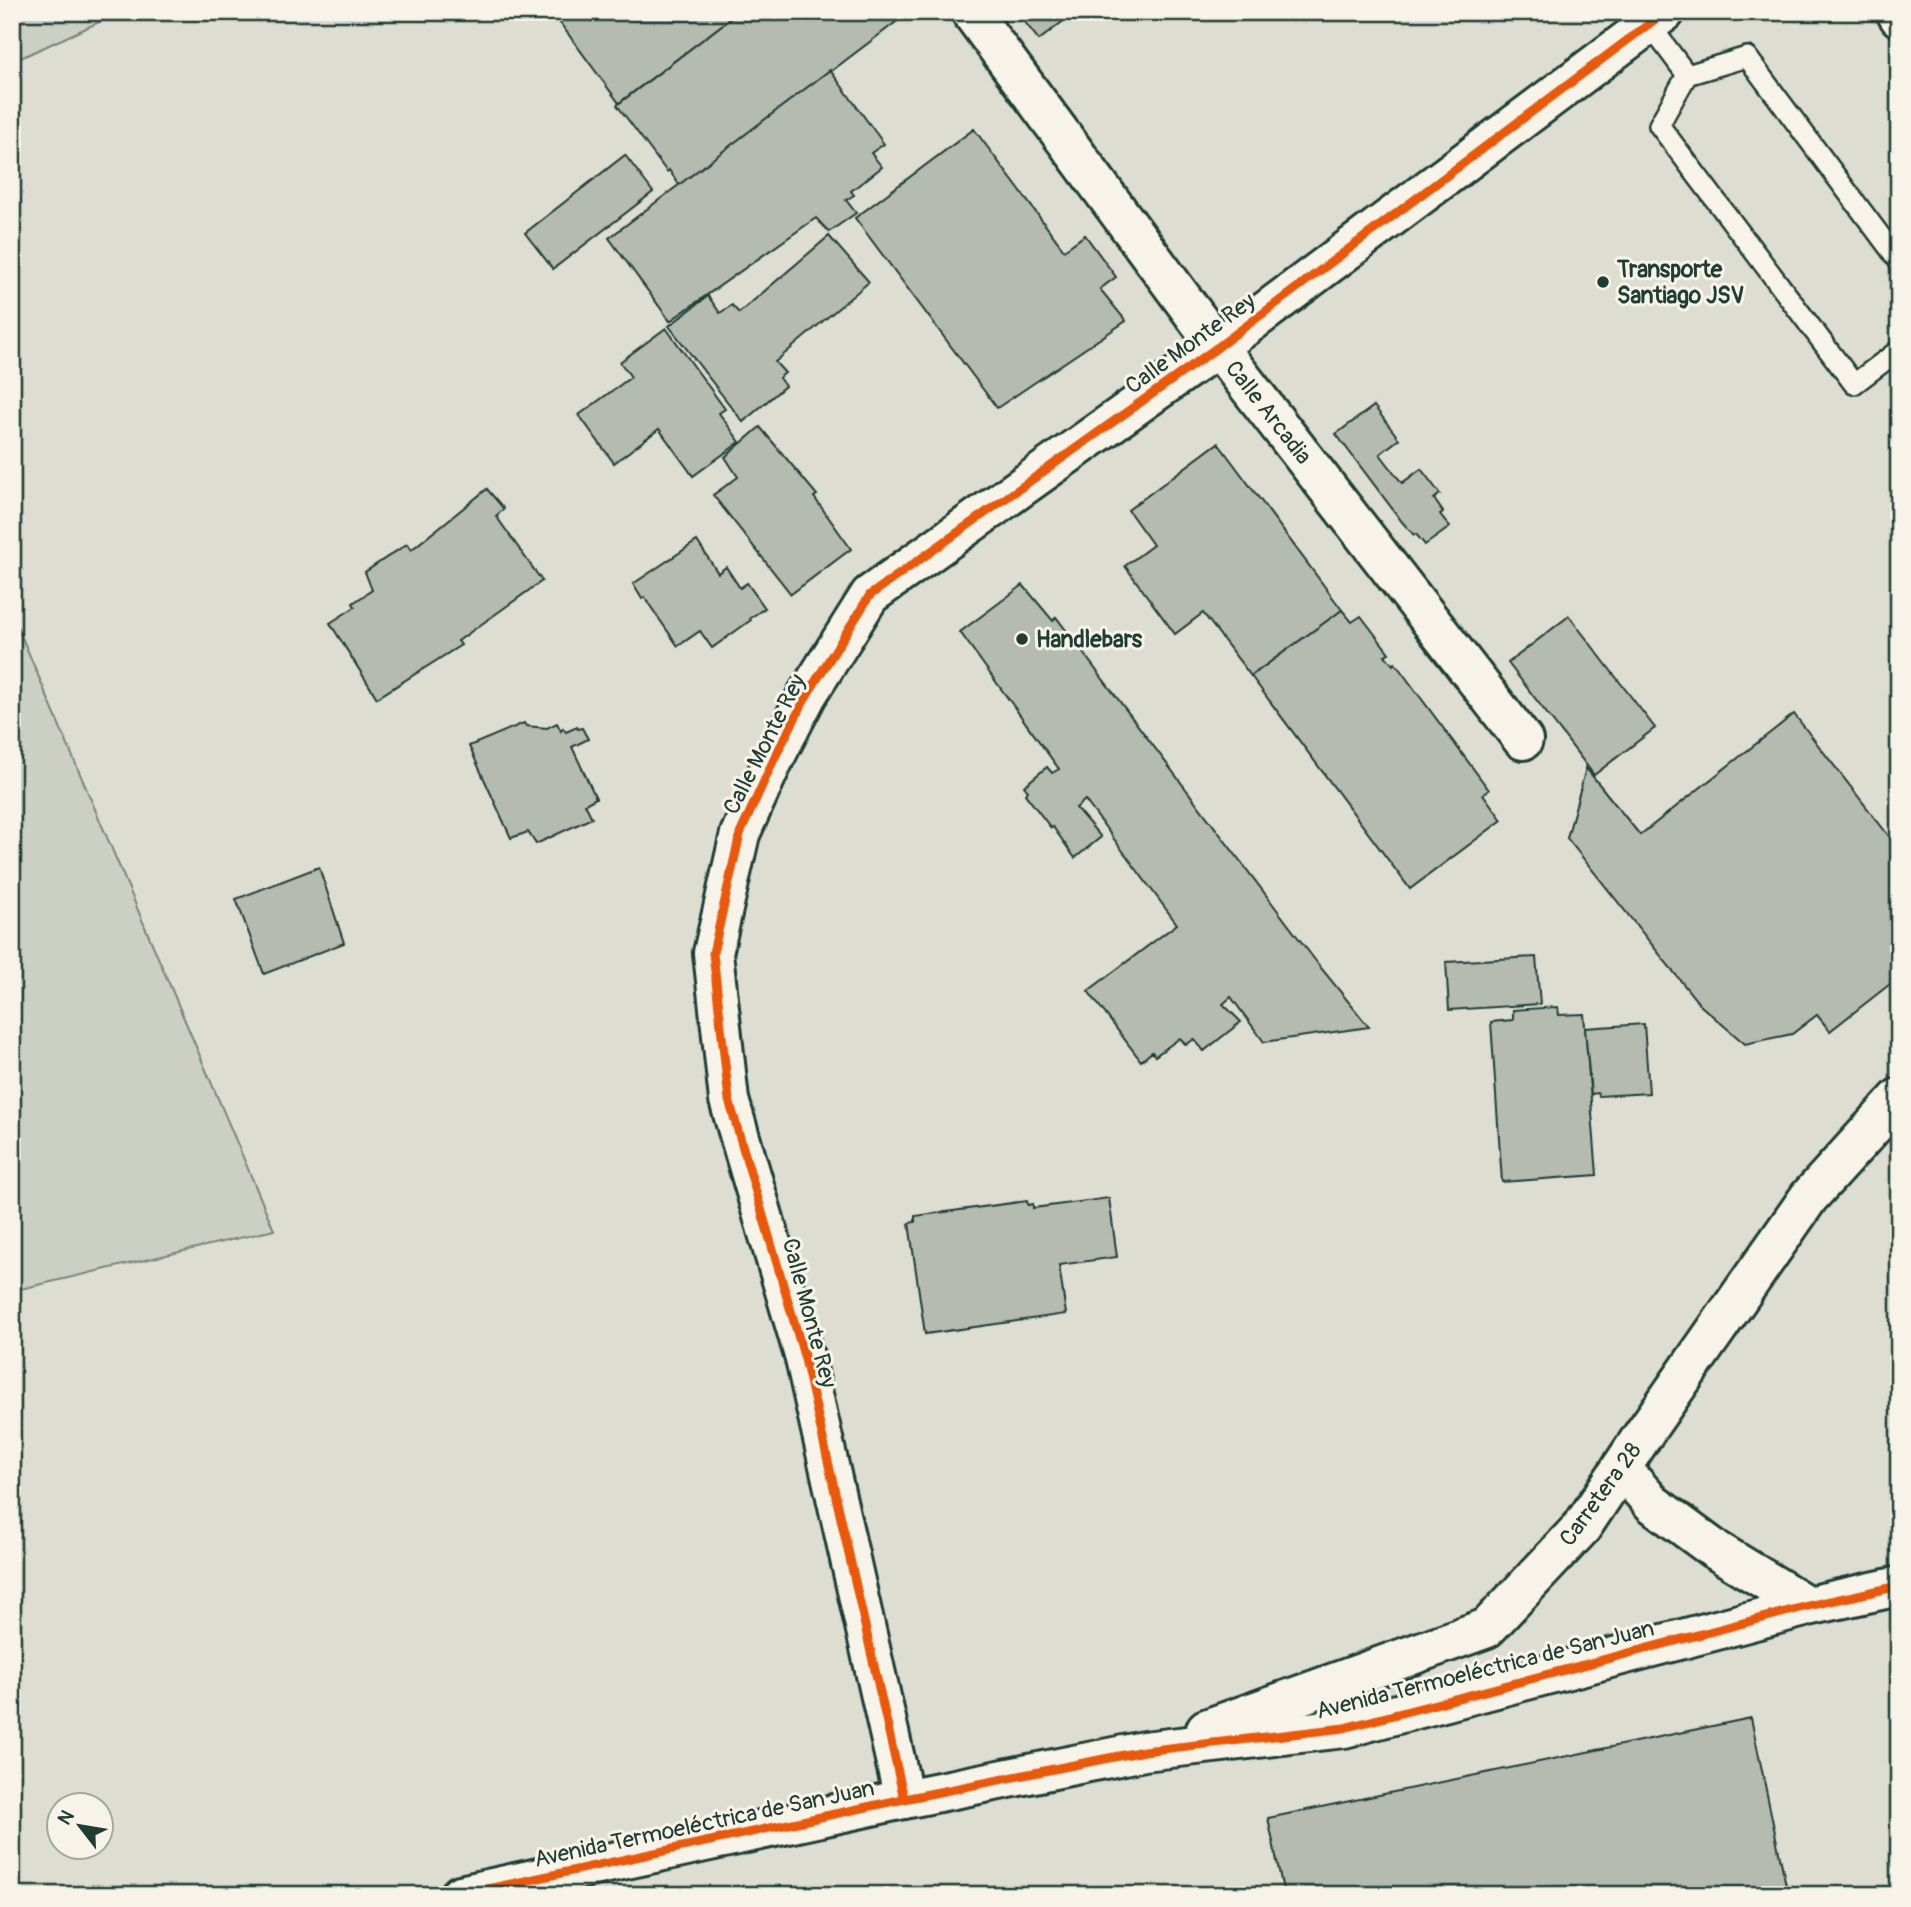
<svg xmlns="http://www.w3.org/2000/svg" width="1911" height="1907" font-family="Pangolin,sans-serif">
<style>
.built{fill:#ddddd2;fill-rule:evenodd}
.green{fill:#cccfc4;stroke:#76867c;stroke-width:2}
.building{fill:#b5bbb0;stroke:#1f3d34;stroke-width:2}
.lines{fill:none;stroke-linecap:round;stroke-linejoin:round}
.service-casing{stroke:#1f3d34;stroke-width:24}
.minor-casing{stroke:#1f3d34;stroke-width:44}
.tertiary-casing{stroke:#1f3d34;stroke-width:44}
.service{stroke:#f7f3e8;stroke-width:19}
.minor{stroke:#f7f3e8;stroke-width:38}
.tertiary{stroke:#f7f3e8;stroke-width:38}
.cycleway-casing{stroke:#f7f3e8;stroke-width:13}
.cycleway{stroke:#e8590c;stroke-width:9}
.poi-dot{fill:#1f3d34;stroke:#f7f3e8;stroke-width:2.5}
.labels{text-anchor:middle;stroke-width:6;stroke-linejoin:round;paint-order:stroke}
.poi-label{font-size:23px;font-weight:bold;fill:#1f3d34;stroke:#f7f3e8;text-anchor:start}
.street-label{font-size:23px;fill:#1f3d34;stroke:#f7f3e8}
</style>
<rect width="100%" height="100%" fill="#eeece1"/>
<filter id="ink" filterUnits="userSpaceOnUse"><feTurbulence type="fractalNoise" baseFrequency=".0143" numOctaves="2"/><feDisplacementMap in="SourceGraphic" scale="14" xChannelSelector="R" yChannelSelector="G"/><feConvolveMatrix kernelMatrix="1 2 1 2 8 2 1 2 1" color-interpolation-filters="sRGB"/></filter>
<g filter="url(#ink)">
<path class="built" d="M 121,12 L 1899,12 L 1899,1895 L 12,1895 L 12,1291 L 274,1230 L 12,614 L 12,62 ZM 60,1806 L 102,1806 L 102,1848 L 60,1848 Z"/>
<g class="green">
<path d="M 12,12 L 121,12 L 12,62 Z"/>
<path d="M 12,614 L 274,1230 L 12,1291 Z"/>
</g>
<g class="building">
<path d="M 552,12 L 739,12 L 619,103 Z"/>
<path d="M 739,12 L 895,12 L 900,19 L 680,186 L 669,170 L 667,172 L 617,105 Z"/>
<path d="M 1017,12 L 1075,12 L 1039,40 Z"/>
<path d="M 830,70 L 884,144 L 871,153 L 882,167 L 851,191 L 854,195 L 846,200 L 856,213 L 829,232 L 816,218 L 670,321 L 609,238 Z"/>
<path d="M 974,129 L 1064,250 L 1085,235 L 1116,277 L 1100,289 L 1126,321 L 997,408 L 855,218 Z"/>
<path d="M 625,155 L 653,192 L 553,269 L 525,233 Z"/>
<path d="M 829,236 L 869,282 L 775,362 L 785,373 L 779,378 L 785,386 L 743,422 L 669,326 L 708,296 L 720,313 L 732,305 L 739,313 Z"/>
<path d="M 666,328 L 725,409 L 719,413 L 740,442 L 693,476 L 659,429 L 614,463 L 579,415 L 631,377 L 620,362 Z"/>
<path d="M 1374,406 L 1399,439 L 1380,454 L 1402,483 L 1421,469 L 1440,494 L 1434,499 L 1443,512 L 1440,514 L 1450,527 L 1425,545 L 1416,534 L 1414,535 L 1403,523 L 1336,434 Z"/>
<path d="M 760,427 L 817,495 L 814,497 L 851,549 L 791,594 L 713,495 L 738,477 L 725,457 Z"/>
<path d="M 1218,443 L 1342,610 L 1251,676 L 1203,613 L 1175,634 L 1125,566 L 1153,545 L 1128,510 Z"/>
<path d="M 487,489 L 504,509 L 496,516 L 542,581 L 458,641 L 461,645 L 377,698 L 330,623 L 355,607 L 353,603 L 372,590 L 365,572 L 407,544 L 411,550 Z"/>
<path d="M 697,541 L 718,573 L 726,567 L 740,588 L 747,583 L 765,608 L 750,618 L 751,620 L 712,648 L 700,631 L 678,646 L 644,597 L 642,599 L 633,584 Z"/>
<path d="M 1023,585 L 1053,621 L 1056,617 L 1321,968 L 1369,1027 L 1264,1042 L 1231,997 L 1223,1004 L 1241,1022 L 1204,1051 L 1194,1039 L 1186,1045 L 1180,1038 L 1155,1056 L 1152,1052 L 1141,1061 L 1088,991 L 1177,924 L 1085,800 L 1076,808 L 1101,837 L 1075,858 L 1053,827 L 1051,828 L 1025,794 L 1028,791 L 1024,786 L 1047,767 L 1052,773 L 1059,769 L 960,632 Z"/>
<path d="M 1342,610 L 1352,622 L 1361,616 L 1389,653 L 1385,655 L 1393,665 L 1395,663 L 1489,790 L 1483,794 L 1502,820 L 1410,889 L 1251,676 Z"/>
<path d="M 1569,616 L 1655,728 L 1594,775 L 1508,663 Z"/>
<path d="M 1794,714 L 1899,849 L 1899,983 L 1896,985 L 1894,981 L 1830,1031 L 1817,1015 L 1792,1034 L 1745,1044 L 1700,1005 L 1567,838 L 1586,768 L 1640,835 Z"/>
<path d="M 524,723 L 526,726 L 547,728 L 557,723 L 561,731 L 563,728 L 566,732 L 577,727 L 578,729 L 582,728 L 588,739 L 572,747 L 596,798 L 585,804 L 592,818 L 536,844 L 528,832 L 511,838 L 469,746 Z"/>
<path d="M 319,867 L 344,943 L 264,974 L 236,899 Z"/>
<path d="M 1536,957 L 1540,1004 L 1449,1010 L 1446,962 Z"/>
<path d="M 1558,1007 L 1559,1015 L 1584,1014 L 1597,1175 L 1502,1182 L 1491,1022 L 1513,1020 L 1513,1010 Z"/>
<path d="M 1644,1024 L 1649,1093 L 1599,1096 L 1598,1093 L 1591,1094 L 1585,1028 Z"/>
<path d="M 1109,1198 L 1117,1257 L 1059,1265 L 1066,1314 L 925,1334 L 909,1223 L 915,1222 L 915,1216 L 1027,1201 L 1028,1205 L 1033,1204 L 1033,1208 Z"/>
<path d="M 1751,1718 L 1788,1895 L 1284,1895 L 1268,1818 Z"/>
</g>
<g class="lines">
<defs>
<g id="service">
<path d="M 1649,24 L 1687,75"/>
<path d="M 1899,261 L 1747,57 L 1687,75 L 1659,125 L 1854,384 L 1899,350"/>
</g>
<g id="minor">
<path d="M 971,12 L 1218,347 L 1523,740"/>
<path d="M 1896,12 L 1899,17"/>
<path d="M 904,1799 L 805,1359 L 729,1100 L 713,953 L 740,834 L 775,757 L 807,695 L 870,595 L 1218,347 L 1665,12"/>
</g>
<g id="tertiary">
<path d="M 1621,1468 L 1653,1504 L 1714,1549 L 1808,1606"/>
<path d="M 1206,1729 L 1487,1628 L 1582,1527 L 1645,1432 L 1809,1197 L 1899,1098"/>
<path d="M 460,1895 L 904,1799 L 1144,1751 L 1344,1728 L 1808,1606 L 1899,1586"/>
</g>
</defs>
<use href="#service" class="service-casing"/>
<use href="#minor" class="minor-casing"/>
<use href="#tertiary" class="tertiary-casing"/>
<use href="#service" class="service"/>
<use href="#minor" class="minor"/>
<use href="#tertiary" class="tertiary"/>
<defs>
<g id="cycleway">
<path d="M 904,1799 L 805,1359 L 729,1100 L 713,953 L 740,834 L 775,757 L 807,695 L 870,595 L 1218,347 L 1665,12"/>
<path d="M 460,1895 L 904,1799 L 1144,1751 L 1344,1728 L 1808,1606 L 1899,1586"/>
</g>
</defs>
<use href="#cycleway" class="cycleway-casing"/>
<use href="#cycleway" class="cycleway"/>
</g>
</g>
<g class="poi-dot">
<circle cx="1603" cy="282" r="7"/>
<circle cx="1022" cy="639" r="7"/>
</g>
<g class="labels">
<g class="poi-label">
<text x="1617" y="277">Transporte<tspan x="1617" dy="26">Santiago JSV</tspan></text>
<text x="1036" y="647">Handlebars</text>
</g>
<g class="street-label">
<text transform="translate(1190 343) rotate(-36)" y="8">Calle Monte Rey</text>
<text transform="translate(1269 412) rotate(52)" y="8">Calle Arcadia</text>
<text transform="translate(764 744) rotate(-63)" y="8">Calle Monte Rey</text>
<text transform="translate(810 1313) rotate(75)" y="8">Calle Monte Rey</text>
<text transform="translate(1600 1494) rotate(-54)" y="8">Carretera 28</text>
<text transform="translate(1485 1669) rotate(-14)" y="8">Avenida Termoeléctrica de San Juan</text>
<text transform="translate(704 1823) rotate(-12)" y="8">Avenida Termoeléctrica de San Juan</text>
</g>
</g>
<rect width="1911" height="1907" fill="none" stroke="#f7f3e8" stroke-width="42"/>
<rect x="21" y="21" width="1869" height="1865" fill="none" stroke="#1f3d34" stroke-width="2.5" filter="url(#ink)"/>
<g transform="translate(80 1826) rotate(301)"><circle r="33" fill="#f7f3e8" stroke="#a1aaa0" stroke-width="2"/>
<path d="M0-5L12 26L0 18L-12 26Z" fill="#1f3d34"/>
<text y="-10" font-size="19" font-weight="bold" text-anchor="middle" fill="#1f3d34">N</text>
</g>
</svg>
